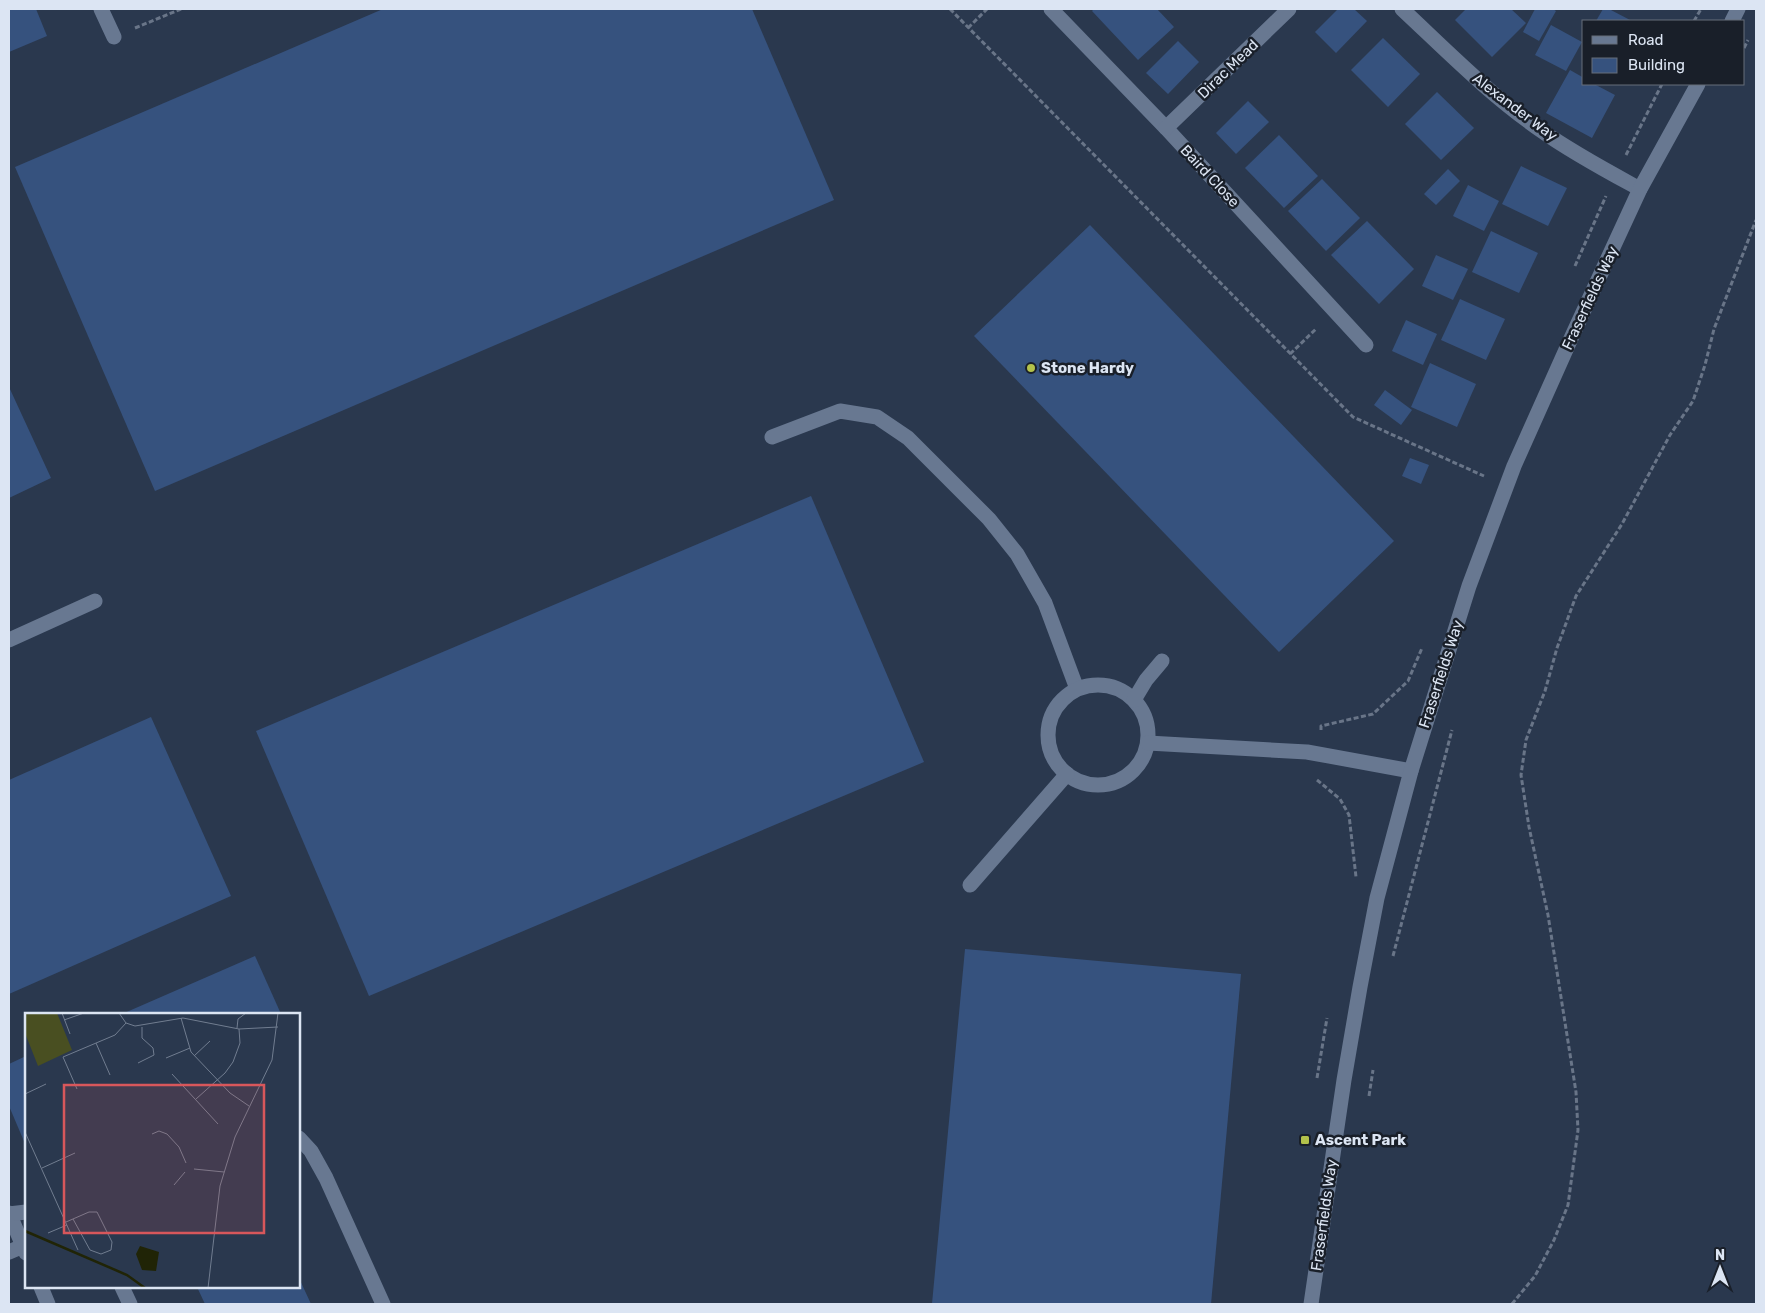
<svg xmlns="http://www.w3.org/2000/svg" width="1765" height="1313" font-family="Rubik,sans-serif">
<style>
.building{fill:#36527e}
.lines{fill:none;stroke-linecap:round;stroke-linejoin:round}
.path{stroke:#697588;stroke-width:3;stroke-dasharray:5 2.5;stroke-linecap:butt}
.minor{stroke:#687891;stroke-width:15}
.poi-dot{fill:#b3c24b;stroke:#191f29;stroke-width:2}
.labels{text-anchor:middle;stroke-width:5;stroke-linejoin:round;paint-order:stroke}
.street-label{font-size:15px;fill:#dce5f3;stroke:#191f29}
.poi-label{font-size:15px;font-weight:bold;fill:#dce5f3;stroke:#191f29;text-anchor:start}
.inset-river{fill:none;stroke:#202406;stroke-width:2.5}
.inset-road{fill:none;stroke:#717d90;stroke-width:1}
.view{fill:#d8575b;fill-opacity:0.15;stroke:#d8575b;stroke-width:2.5}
.inset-edge{fill:none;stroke:#dce5f3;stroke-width:2.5}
</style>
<rect width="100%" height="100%" fill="#2a384e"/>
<g class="building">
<path d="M 9,9 L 36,9 L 47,36 L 9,52 Z"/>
<path d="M 383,9 L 752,9 L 834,200 L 155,491 L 15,167 Z"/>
<path d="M 1094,9 L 1157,9 L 1174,27 L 1138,60 L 1092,11 Z"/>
<path d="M 1338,9 L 1354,9 L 1367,21 L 1336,53 L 1315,32 Z"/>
<path d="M 1466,9 L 1511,9 L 1526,23 L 1492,57 L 1455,20 Z"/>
<path d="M 1535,9 L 1553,9 L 1556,11 L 1539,41 L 1523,32 Z"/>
<path d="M 1603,9 L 1609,9 L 1632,21 L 1596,21 Z"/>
<path d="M 1551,25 L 1582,42 L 1566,71 L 1535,55 Z"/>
<path d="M 1383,38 L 1420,74 L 1388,107 L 1351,70 Z"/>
<path d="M 1178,41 L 1199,62 L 1168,94 L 1146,73 Z"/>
<path d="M 1570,70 L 1584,78 L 1584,84 L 1594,84 L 1615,95 L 1592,138 L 1546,113 Z"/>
<path d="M 1437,92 L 1474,128 L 1441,160 L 1405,124 Z"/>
<path d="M 1248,101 L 1269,122 L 1236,154 L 1216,133 Z"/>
<path d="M 1279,135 L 1318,176 L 1284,208 L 1245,168 Z"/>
<path d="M 1521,166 L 1567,188 L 1548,226 L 1502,204 Z"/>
<path d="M 1448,169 L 1460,181 L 1436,205 L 1424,194 Z"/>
<path d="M 1322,179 L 1360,218 L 1326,251 L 1288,211 Z"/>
<path d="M 1468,185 L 1499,201 L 1484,231 L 1453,216 Z"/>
<path d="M 1367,221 L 1414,269 L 1379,304 L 1331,255 Z"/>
<path d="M 1090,225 L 1394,541 L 1279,652 L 974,336 Z"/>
<path d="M 1491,231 L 1538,253 L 1519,293 L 1472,272 Z"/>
<path d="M 1436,255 L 1468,269 L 1453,300 L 1422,286 Z"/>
<path d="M 1460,299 L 1505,319 L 1486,360 L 1441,340 Z"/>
<path d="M 1406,320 L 1437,334 L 1423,365 L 1392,351 Z"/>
<path d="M 1430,363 L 1476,384 L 1457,427 L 1411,407 Z"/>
<path d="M 9,387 L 51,478 L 9,498 Z"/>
<path d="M 1385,390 L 1412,410 L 1401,425 L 1374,405 Z"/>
<path d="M 1410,458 L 1429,465 L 1421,484 L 1402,476 Z"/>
<path d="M 811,496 L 924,762 L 369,996 L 256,731 Z"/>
<path d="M 151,717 L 231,896 L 9,994 L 9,780 Z"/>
<path d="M 965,949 L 1241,974 L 1211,1304 L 932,1304 Z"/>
<path d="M 255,956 L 281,1014 L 122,1014 Z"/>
<path d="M 26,1056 L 26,1146 L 9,1106 L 9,1064 Z"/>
<path d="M 299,1278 L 311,1304 L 205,1304 L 197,1287 L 299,1287 Z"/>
</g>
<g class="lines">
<g class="path">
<path d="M 950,9 L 1353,417 L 1484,476"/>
<path d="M 1694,21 L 1701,9"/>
<path d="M 135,28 L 181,9"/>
<path d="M 968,28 L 987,9"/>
<path d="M 1744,48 L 1748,40"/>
<path d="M 1626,155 L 1662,84"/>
<path d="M 1575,266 L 1606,196"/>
<path d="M 1290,354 L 1317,328"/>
<path d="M 1321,730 L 1321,726 L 1373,714 L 1408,681 L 1422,648"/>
<path d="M 1317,780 L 1340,799 L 1349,815 L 1356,877"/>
<path d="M 1393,956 L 1452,730"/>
<path d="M 1317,1078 L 1327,1018"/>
<path d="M 1369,1096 L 1373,1070"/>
<path d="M 1512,1304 L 1535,1276 L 1554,1240 L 1568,1205 L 1578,1130 L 1576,1092 L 1548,915 L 1529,827 L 1521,775 L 1526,740 L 1545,691 L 1557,648 L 1576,596 L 1622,524 L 1670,435 L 1693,401 L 1705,365 L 1714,329 L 1756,220"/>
</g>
<g class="minor">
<path d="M 101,9 L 114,37"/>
<path d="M 1051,9 L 1166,128 L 1366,345"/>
<path d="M 1402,9 C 1447,51 1491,96 1542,131 C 1573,153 1607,171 1640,189"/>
<path d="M 1732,21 L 1738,9"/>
<path d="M 1166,128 L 1289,9"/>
<path d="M 772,437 L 840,411 L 877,417 L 908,438 L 989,519 L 1017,554 L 1045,603 L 1077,689"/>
<path d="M 9,640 L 95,601"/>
<circle cx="1098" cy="735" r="50"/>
<path d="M 1134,700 L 1146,680 L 1162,661"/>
<path d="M 1148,743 L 1307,752 L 1411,771"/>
<path d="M 970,885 L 1067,774"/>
<path d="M 299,1138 L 311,1151 L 326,1178 L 383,1304"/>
<path d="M 9,1213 L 26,1253"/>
<path d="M 9,1214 L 26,1212"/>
<path d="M 9,1252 L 23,1246"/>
<path d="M 41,1287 L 48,1304"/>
<path d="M 122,1287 L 130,1304"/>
<path d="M 1311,1304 L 1344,1080 L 1360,987 L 1377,898 L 1411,771 L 1469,586 L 1514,466 L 1573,334 L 1640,189 L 1698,84"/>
</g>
</g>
<g class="poi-dot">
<circle cx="1031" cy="368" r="5"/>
<rect x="1300" y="1135" width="10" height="10" rx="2.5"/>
</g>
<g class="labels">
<g class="street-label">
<text transform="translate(1228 69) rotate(-44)" y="5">Dirac Mead</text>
<text transform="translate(1515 107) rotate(37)" y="5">Alexander Way</text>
<text transform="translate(1210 176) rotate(47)" y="5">Baird Close</text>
<text transform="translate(1590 298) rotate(-65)" y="5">Fraserfields Way</text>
<text transform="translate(1441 674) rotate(-72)" y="5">Fraserfields Way</text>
<text transform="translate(1324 1215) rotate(-82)" y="5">Fraserfields Way</text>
</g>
<g class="poi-label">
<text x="1041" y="373">Stone Hardy</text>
<text x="1315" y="1145">Ascent Park</text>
</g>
</g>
<g transform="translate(25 1013)">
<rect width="275" height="275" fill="#2a384e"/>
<path d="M 0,0 L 32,0 L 47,37 L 13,53 L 0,20 Z" fill="#494f21"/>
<path d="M 115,233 L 134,239 L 131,258 L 117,257 L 111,241 Z" fill="#202406"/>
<path class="inset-river" d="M 0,218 L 102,262 L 120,275"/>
<path class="inset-road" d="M 37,0 L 45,21M 94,0 L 101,10 L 110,13 L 158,5 L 214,16 L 253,14M 156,5 L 166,39 L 205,80 L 224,93M 39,7 L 59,0M 212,15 L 213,6 L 221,0M 71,30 L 85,62M 169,43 L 185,28M 141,45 L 165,35M 113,50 L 129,42 L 128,35 L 117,25 L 117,14M 147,61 L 193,111M 52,76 L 38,44 L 90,22 L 101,10M 0,81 L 21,71M 171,86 L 200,60 L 208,49 L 215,30 L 214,16M 0,119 L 53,237M 127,121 L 134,118 L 142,121 L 154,134 L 161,150M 17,155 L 50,140M 169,156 L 199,159M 149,172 L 160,159M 41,209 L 64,199 L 72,199 L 87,229 L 86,237 L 76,241 L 65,237 L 48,206M 23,220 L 42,212M 183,275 L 195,173 L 210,124 L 247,47 L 253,0"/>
<path class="view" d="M 39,72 L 239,72 L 239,220 L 39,220 Z"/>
<rect width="275" height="275" class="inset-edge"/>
</g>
<rect width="1765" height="1313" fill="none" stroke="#dce5f3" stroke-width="20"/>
<rect x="1582" y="20" width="162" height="65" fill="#191f29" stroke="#676e7a"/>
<rect x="1592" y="36" width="25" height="8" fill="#687891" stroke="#676e7a"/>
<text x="1628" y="45" font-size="15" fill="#dce5f3">Road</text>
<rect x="1592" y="58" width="25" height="15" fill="#36527e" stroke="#676e7a"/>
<text x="1628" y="70" font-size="15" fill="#dce5f3">Building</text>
<g transform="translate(1720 1268)" stroke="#191f29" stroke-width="4" paint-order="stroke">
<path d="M0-4L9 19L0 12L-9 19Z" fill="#dce5f3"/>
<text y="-8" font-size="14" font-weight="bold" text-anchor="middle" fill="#dce5f3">N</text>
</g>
</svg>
